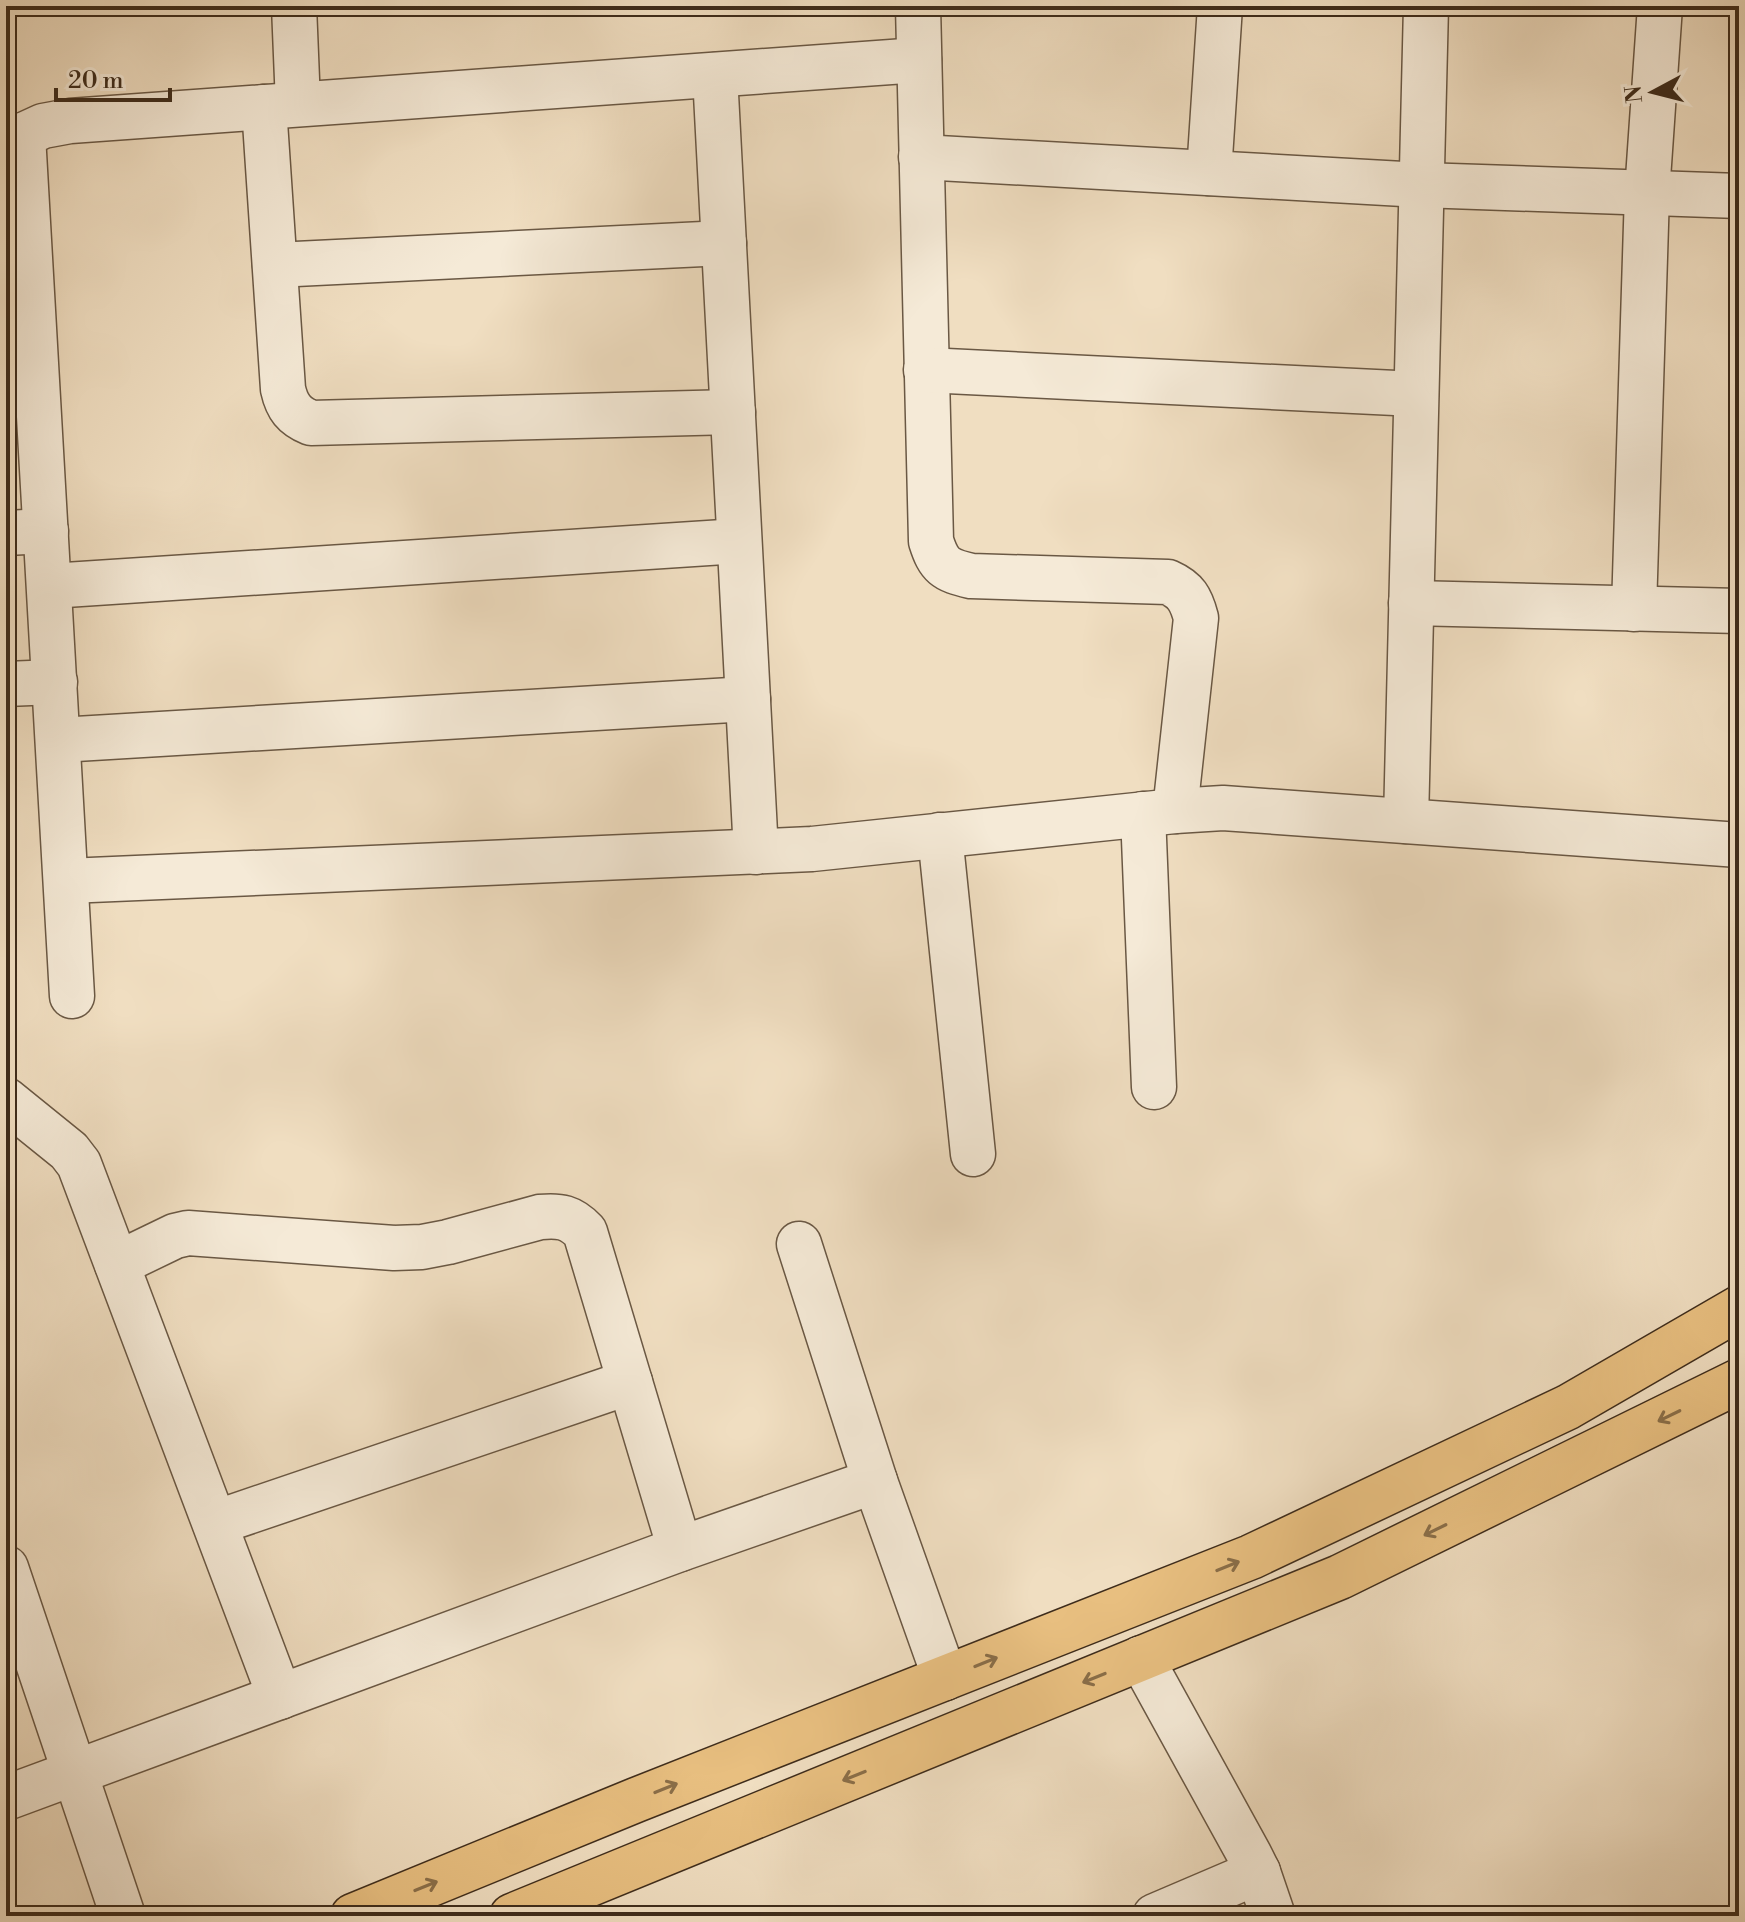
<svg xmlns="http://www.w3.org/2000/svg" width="1745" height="1922" font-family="'Libre Bodoni',serif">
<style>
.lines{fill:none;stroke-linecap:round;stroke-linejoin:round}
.minor-casing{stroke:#6a5844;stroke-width:47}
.major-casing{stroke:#3e2c1b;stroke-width:47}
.minor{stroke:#f5ead7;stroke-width:44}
.major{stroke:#e8bf80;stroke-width:44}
.oneway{stroke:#8a6e48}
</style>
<rect width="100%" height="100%" fill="#f0dec1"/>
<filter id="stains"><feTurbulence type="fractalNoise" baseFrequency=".0025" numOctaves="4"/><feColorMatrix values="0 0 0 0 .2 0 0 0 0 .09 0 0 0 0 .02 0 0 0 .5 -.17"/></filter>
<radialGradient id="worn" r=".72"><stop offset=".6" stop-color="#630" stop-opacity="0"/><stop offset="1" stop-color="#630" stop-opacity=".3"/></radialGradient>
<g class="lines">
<defs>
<g id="minor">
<path d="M 294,6 L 298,104"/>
<path d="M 918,6 L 931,541 C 939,566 945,570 971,576 L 1168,582 C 1186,590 1191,599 1196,618 L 1175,811"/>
<path d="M 715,75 L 756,852"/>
<path d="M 264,107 L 283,389 C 287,407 294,416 311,423 L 733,412"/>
<path d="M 23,135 L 72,996"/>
<path d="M 6,143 L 43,126 L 70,121 L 919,60"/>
<path d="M 921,157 L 1421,185 L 1739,196"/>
<path d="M 1209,173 L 1220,6"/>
<path d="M 275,265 L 724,243"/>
<path d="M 926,370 L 1416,394"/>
<path d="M 6,533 L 46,531"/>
<path d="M 50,586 L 739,541"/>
<path d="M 1411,603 L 1739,611"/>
<path d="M 1634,609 L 1647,193 L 1660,6"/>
<path d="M 6,684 L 55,682"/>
<path d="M 59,740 L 748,699"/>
<path d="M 1143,814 L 1154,1087"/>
<path d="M 1406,821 L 1426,6"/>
<path d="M 940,835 L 973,1154"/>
<path d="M 67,881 L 812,849 L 1175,811 L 1223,808 L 1739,845"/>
<path d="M 6,1100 L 69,1151 L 79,1164 L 280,1697"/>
<path d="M 799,1244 L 875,1481 L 945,1678"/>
<path d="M 117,1264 L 175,1236 L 188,1233 L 394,1248 L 422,1247 L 448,1242 L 540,1217 C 560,1215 571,1217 585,1232 L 680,1549"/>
<path d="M 215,1523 L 630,1382"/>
<path d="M 6,1568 L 123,1916"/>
<path d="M 1141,1658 L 1249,1854 L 1258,1872 L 1273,1916"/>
<path d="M 6,1798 L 680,1549 L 875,1481"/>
<path d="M 1155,1916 L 1258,1872"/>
</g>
<g id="major">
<path d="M 353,1916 L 636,1800 L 1251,1557 L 1568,1407 L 1739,1308"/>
<path d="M 512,1916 L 1340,1577 L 1739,1381"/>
</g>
</defs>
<use href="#minor" class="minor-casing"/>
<use href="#major" class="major-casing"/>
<use href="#minor" class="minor"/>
<use href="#major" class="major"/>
</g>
<defs><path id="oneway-shaft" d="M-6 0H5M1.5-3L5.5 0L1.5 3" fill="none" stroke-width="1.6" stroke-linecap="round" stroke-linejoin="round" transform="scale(2)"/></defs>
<g class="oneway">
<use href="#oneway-shaft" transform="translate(1669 1416) rotate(154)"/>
<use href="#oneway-shaft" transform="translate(1435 1530) rotate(154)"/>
<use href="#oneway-shaft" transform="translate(1228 1566) rotate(-22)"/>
<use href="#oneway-shaft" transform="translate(986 1662) rotate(-22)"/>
<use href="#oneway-shaft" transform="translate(1094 1678) rotate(158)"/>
<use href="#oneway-shaft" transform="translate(854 1776) rotate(158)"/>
<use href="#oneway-shaft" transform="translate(666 1788) rotate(-22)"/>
<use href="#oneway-shaft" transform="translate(426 1886) rotate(-22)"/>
</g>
<rect width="1745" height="1922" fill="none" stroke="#f0dec1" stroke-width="32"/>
<rect x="8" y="8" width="1729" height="1906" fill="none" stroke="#3e2c1b" stroke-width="4"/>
<rect x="16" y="16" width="1713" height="1890" fill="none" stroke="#3e2c1b" stroke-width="2"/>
<g transform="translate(1653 92) rotate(263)" stroke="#f5ead7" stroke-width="6" paint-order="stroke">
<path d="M0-6L14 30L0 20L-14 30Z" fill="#3e2c1b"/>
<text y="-12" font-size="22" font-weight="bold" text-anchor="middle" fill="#3e2c1b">N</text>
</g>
<path d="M56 88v12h114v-12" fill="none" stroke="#3e2c1b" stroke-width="4"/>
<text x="68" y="88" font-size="24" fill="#3e2c1b" stroke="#f5ead7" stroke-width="6" paint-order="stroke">20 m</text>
<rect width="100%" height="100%" filter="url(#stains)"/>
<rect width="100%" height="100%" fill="url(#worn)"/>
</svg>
